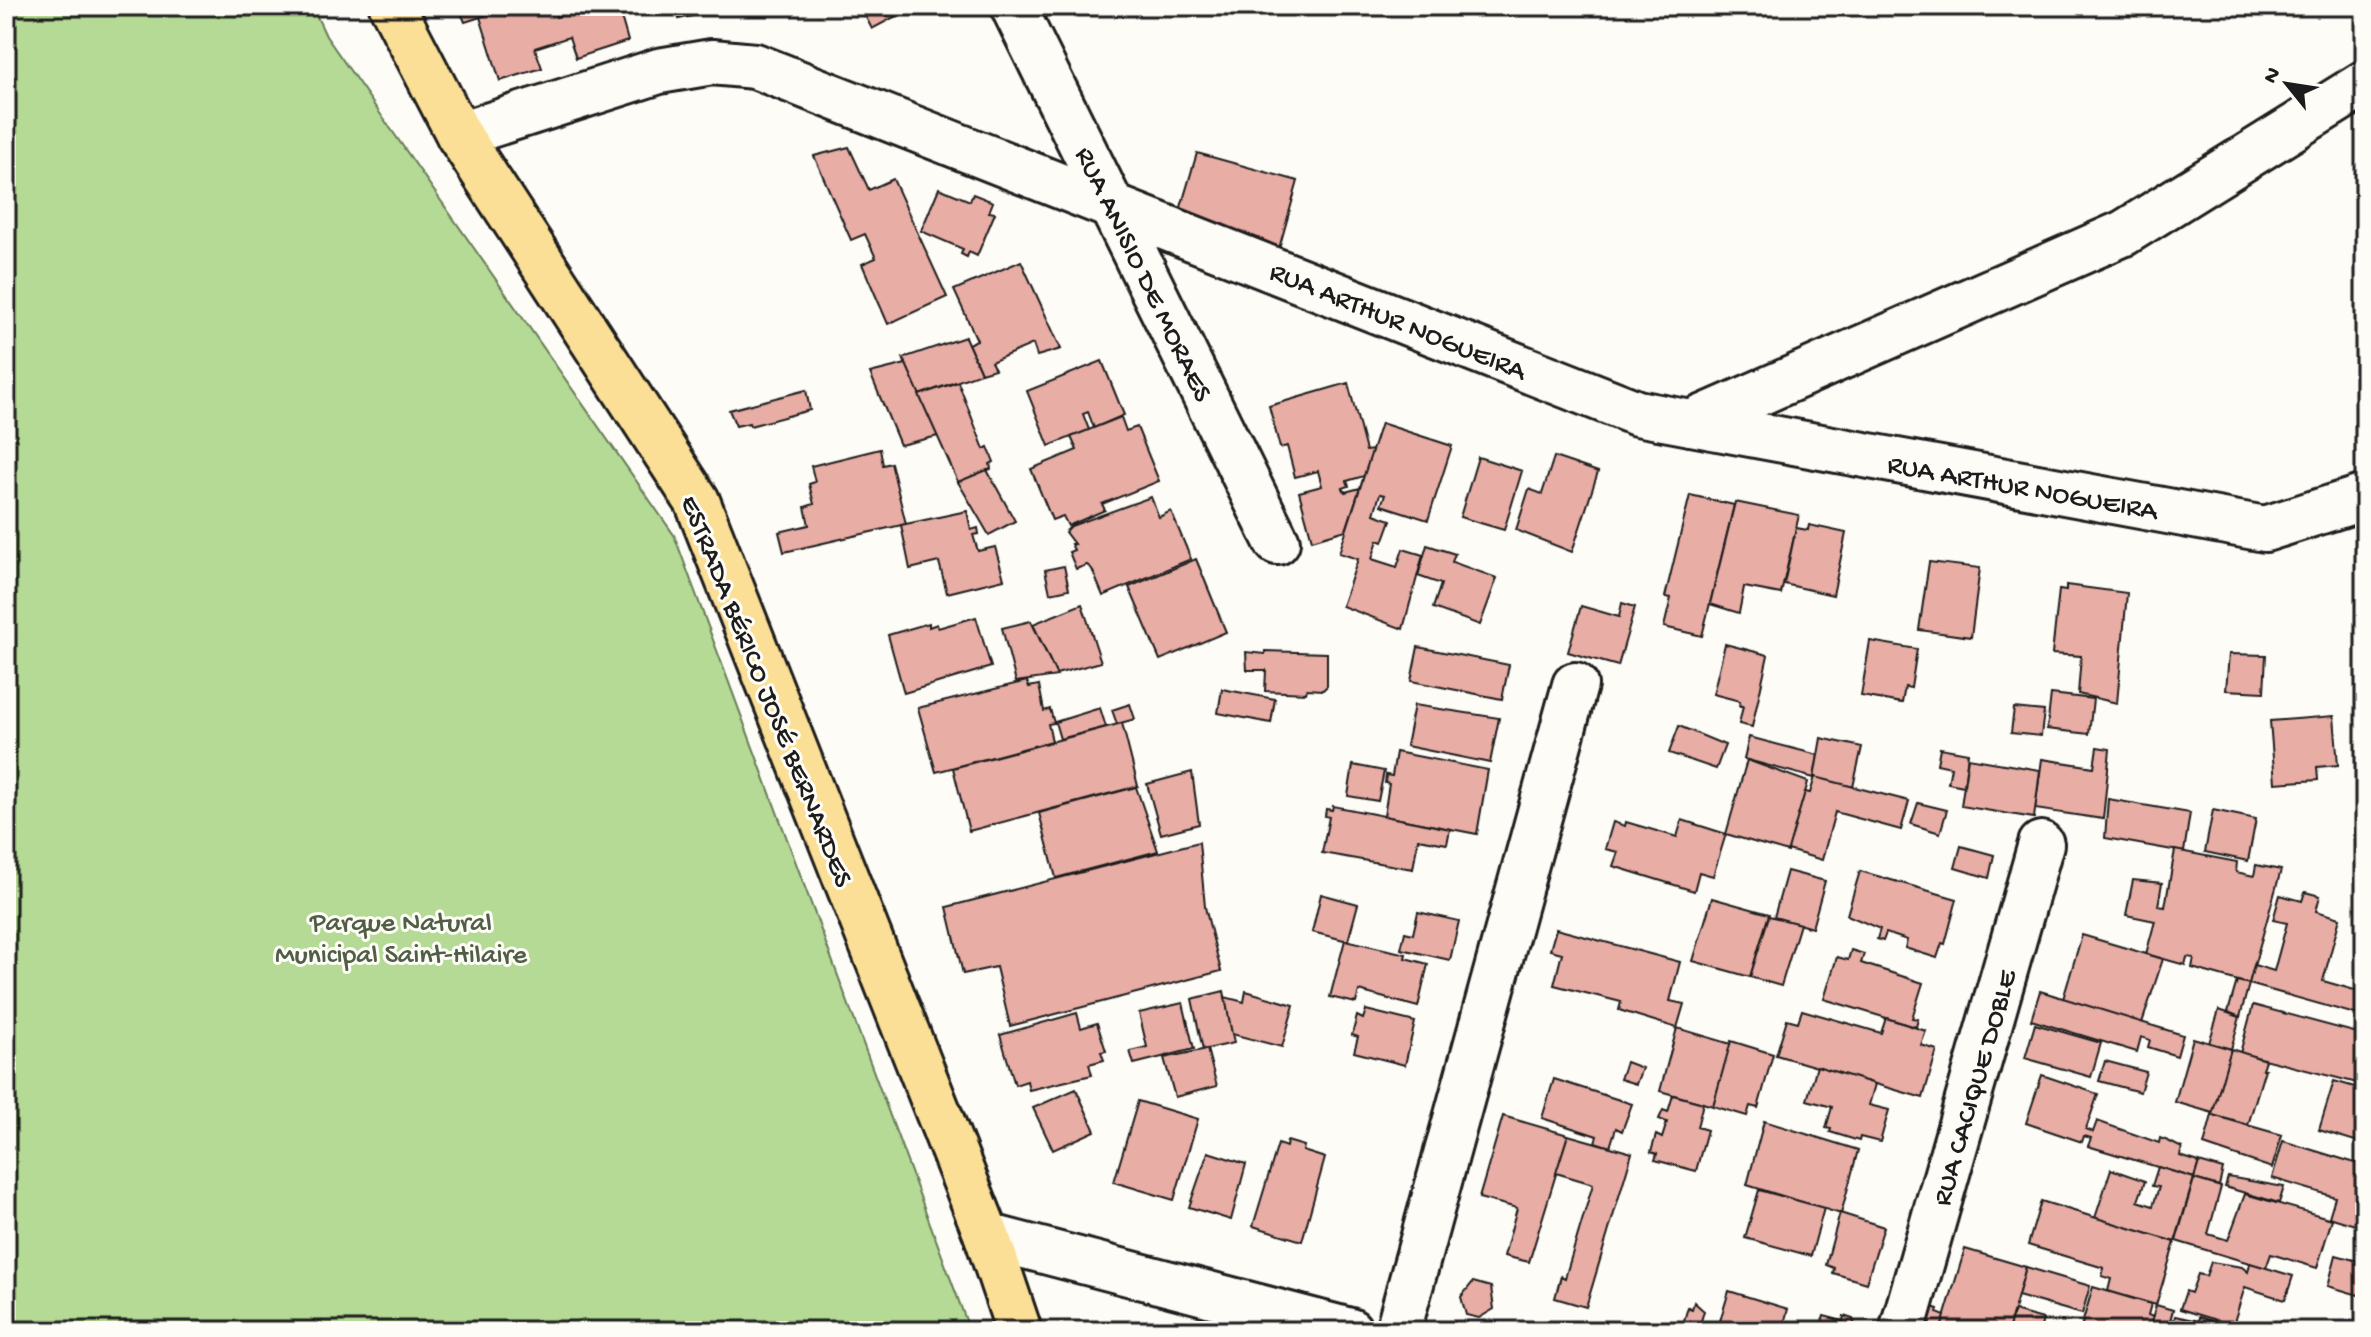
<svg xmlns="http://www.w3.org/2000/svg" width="2371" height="1337" font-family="'Gochi Hand',sans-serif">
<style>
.green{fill:#b4da95;stroke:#687b58;stroke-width:2}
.building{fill:#e8ada5;stroke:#1c1c1c;stroke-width:2}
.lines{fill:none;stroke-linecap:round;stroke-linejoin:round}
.minor-casing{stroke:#1c1c1c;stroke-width:50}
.major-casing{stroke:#1c1c1c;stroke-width:50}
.minor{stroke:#fdfcf7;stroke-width:44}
.major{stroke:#fbdf96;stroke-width:44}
.labels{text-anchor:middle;stroke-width:6;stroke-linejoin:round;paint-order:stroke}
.street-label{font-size:28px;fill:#1c1c1c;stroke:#fdfcf7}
.park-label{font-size:28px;fill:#515e46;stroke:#fdfcf7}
</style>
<rect width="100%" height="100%" fill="#fdfcf7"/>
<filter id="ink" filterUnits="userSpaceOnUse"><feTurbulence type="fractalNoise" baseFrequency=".0125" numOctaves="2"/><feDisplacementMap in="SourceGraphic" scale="16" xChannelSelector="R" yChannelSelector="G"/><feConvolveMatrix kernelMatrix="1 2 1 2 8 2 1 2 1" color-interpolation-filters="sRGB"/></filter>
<g filter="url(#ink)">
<path class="green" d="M 6,6 L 312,6 L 326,36 L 674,535 L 970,1331 L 6,1331 Z"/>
<g class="building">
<path d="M 458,6 L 515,6 L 465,22 Z"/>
<path d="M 515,6 L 554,6 L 556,17 L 591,6 L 618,6 L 628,41 L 576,58 L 569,37 L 535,48 L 542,68 L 500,81 L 480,17 Z"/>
<path d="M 676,6 L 713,6 L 714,11 L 679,19 Z"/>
<path d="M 860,6 L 915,6 L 872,29 Z"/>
<path d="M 849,147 L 869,190 L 893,179 L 947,297 L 888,324 L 862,264 L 876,258 L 865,234 L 851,240 L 814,156 Z"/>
<path d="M 1197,153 L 1298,181 L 1278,252 L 1176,224 Z"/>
<path d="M 939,188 L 970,201 L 973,194 L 993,202 L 989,212 L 995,213 L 977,256 L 969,252 L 967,257 L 961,254 L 963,249 L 921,231 Z"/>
<path d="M 1021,261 L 1061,349 L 1037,356 L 1033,344 L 991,362 L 995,369 L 981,373 L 968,344 L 977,340 L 954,290 Z"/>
<path d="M 965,337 L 981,373 L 919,395 L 903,358 Z"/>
<path d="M 1102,361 L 1124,415 L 1094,428 L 1088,412 L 1083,414 L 1089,430 L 1049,446 L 1027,391 Z"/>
<path d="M 906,364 L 938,436 L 900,445 L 870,373 Z"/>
<path d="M 958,382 L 984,449 L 988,447 L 994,462 L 990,464 L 991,469 L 958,482 L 919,395 Z"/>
<path d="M 1348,383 L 1366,451 L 1373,450 L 1364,476 L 1347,481 L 1349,486 L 1343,488 L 1345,492 L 1360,488 L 1346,530 L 1312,540 L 1299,492 L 1322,486 L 1318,471 L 1295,477 L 1287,446 L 1280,448 L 1269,406 Z"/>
<path d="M 806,390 L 810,410 L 750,426 L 749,423 L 736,426 L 729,410 Z"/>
<path d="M 1121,417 L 1126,431 L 1137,427 L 1159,481 L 1102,504 L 1105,510 L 1068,526 L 1063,516 L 1052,520 L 1031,469 L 1077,450 L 1071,437 Z"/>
<path d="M 1381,423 L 1452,446 L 1428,520 L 1381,505 L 1385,495 L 1380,494 L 1374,514 L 1391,520 L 1383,542 L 1378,540 L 1372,559 L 1397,567 L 1403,549 L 1423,555 L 1403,629 L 1342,606 L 1358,559 L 1339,553 Z"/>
<path d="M 880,449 L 883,465 L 891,463 L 906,524 L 784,552 L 779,532 L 809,525 L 805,507 L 814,504 L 809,484 L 815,482 L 811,466 Z"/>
<path d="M 1478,457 L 1522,471 L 1504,530 L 1460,517 Z"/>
<path d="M 1554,457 L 1598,472 L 1572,552 L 1516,530 L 1529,489 L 1542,494 Z"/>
<path d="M 987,470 L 1015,521 L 989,535 L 958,482 Z"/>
<path d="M 1690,495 L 1734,505 L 1702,636 L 1664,627 L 1671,598 L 1665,597 Z"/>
<path d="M 1151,497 L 1159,517 L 1171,511 L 1191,559 L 1103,596 L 1092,569 L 1087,565 L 1076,569 L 1069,552 L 1074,550 L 1071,544 L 1074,544 L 1065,532 L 1071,526 Z"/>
<path d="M 1735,502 L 1799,515 L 1781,594 L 1744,587 L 1739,613 L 1710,604 Z"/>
<path d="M 967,511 L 971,530 L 978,528 L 979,534 L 973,535 L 978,551 L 995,547 L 1004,579 L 947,593 L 939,562 L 910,569 L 901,525 Z"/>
<path d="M 1809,525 L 1846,533 L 1833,595 L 1784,584 L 1796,528 L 1808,530 Z"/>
<path d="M 1427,545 L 1455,554 L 1452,562 L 1497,578 L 1480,625 L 1433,608 L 1441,584 L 1418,576 Z"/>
<path d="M 1196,559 L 1226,632 L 1160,660 L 1129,587 Z"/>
<path d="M 1929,562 L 1980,568 L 1971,637 L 1919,630 Z"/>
<path d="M 1064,566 L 1069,589 L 1050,593 L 1045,570 Z"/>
<path d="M 2066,585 L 2127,593 L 2117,703 L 2078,694 L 2081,656 L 2052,654 L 2059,590 L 2066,591 Z"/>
<path d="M 1622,603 L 1635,607 L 1618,666 L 1568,652 L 1581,606 L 1619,617 Z"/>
<path d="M 1082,604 L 1101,662 L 1056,674 L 1033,624 Z"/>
<path d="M 976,617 L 991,667 L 904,693 L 888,635 L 929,623 L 929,627 L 937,624 L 938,628 Z"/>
<path d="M 1031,621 L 1057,676 L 1016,682 L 1002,628 Z"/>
<path d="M 1870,641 L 1917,649 L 1911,688 L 1905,687 L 1902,703 L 1861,696 Z"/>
<path d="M 1725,644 L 1768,655 L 1752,727 L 1739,724 L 1743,706 L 1739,706 L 1740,701 L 1713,694 Z"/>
<path d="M 1418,647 L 1509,665 L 1502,699 L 1411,681 Z"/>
<path d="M 1265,651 L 1327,653 L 1327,686 L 1323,690 L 1307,689 L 1306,693 L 1265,691 L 1266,670 L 1247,670 L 1246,652 L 1265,654 Z"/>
<path d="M 2229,654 L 2266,655 L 2264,692 L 2226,690 Z"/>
<path d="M 1027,681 L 1029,687 L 1039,685 L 1044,711 L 1050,709 L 1054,723 L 1048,724 L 1052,741 L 936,772 L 918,708 Z"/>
<path d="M 1222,689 L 1275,699 L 1271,723 L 1218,713 Z"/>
<path d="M 2051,694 L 2093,699 L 2089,734 L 2047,729 Z"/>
<path d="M 1130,704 L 1135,719 L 1117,724 L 1112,710 Z"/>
<path d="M 1414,705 L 1499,718 L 1490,763 L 1406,746 Z"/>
<path d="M 1100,708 L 1106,727 L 1060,739 L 1055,722 Z"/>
<path d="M 2014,708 L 2044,711 L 2041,736 L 2011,733 Z"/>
<path d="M 2334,716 L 2338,765 L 2317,767 L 2318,780 L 2275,783 L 2270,721 Z"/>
<path d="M 1122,723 L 1138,786 L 969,831 L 953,768 Z"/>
<path d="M 1679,726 L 1725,745 L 1716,769 L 1669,753 Z"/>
<path d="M 1749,737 L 1818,755 L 1814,778 L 1744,759 Z"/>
<path d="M 1821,738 L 1862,747 L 1853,787 L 1814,778 Z"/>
<path d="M 2097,747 L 2110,749 L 2103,819 L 2035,809 L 2042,759 L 2094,767 Z"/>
<path d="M 1940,748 L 1968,753 L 1964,786 L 1948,783 L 1951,767 L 1937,764 Z"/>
<path d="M 1396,752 L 1488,770 L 1477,834 L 1384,816 L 1389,784 L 1385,783 L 1386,775 L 1392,776 Z"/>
<path d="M 1968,758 L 2040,770 L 2034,818 L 1961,806 Z"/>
<path d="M 1747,760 L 1808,782 L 1788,852 L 1726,834 Z"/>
<path d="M 1353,765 L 1384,771 L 1378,801 L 1348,796 Z"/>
<path d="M 1192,772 L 1199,824 L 1161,834 L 1147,784 Z"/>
<path d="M 1815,777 L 1909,801 L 1901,830 L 1835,812 L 1822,860 L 1788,850 L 1805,792 L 1810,793 Z"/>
<path d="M 1136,787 L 1158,851 L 1056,878 L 1039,813 Z"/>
<path d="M 2108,799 L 2190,813 L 2184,852 L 2105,838 Z"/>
<path d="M 1918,803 L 1947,810 L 1940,833 L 1911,824 Z"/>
<path d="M 1333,806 L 1450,829 L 1447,844 L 1418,839 L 1413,869 L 1322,853 L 1329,817 L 1325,816 L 1326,809 L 1332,810 Z"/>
<path d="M 2213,810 L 2256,819 L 2248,861 L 2205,852 Z"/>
<path d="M 1682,820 L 1726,834 L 1713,876 L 1699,872 L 1694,891 L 1613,866 L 1618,852 L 1605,849 L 1613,822 L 1625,826 L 1626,822 L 1677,837 Z"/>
<path d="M 1199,842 L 1205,907 L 1221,971 L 1010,1026 L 996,967 L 963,974 L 947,907 Z"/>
<path d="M 1961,846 L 1994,855 L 1989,878 L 1955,868 Z"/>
<path d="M 2175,850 L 2237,862 L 2236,872 L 2254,876 L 2256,865 L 2281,870 L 2249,984 L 2192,968 L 2194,958 L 2187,957 L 2185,965 L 2146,954 L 2155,921 L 2126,915 L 2133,880 L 2162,883 L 2158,906 L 2165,907 Z"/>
<path d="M 1787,871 L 1825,881 L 1812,928 L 1774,917 Z"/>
<path d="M 1860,871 L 1957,899 L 1945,944 L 1942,943 L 1937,958 L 1905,948 L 1907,940 L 1886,933 L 1883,941 L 1877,939 L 1880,929 L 1847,915 Z"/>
<path d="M 2305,892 L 2320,896 L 2316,911 L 2340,918 L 2323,981 L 2365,993 L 2362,1016 L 2249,984 L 2254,965 L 2274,971 L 2287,923 L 2273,920 L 2280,895 L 2302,901 Z"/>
<path d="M 1321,894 L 1358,904 L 1348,941 L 1312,932 Z"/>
<path d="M 1712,898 L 1769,914 L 1750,977 L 1693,961 Z"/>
<path d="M 1418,912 L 1459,921 L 1450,960 L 1401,949 L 1405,932 L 1413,934 Z"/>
<path d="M 1769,916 L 1800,924 L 1781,986 L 1750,977 Z"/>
<path d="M 1556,929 L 1680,962 L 1670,1001 L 1684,1004 L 1677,1028 L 1619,1010 L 1621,1002 L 1554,985 L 1562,953 L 1550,950 Z"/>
<path d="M 2082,935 L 2163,959 L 2142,1023 L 2063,999 Z"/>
<path d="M 1345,940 L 1406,954 L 1405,958 L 1428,964 L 1418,1007 L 1359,991 L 1356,1003 L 1330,997 Z"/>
<path d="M 1851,950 L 1864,954 L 1861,963 L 1923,983 L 1912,1018 L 1918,1019 L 1916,1027 L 1824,999 L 1837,957 L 1848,960 Z"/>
<path d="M 2237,981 L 2249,984 L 2240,1017 L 2228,1012 Z"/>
<path d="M 1224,991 L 1234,1043 L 1203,1050 L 1192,999 Z"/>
<path d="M 1246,991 L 1294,1005 L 1282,1047 L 1232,1034 L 1225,997 L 1244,1002 Z"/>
<path d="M 2040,991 L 2183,1035 L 2177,1056 L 2148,1047 L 2150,1040 L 2141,1037 L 2137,1052 L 2031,1020 Z"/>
<path d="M 1183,1003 L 1194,1049 L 1134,1064 L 1130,1051 L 1147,1047 L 1139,1013 Z"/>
<path d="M 2253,1005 L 2365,1035 L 2365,1085 L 2240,1053 Z"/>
<path d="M 1366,1010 L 1415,1022 L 1405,1065 L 1354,1052 L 1358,1037 L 1352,1035 L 1357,1016 L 1363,1019 Z"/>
<path d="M 1802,1010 L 1881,1033 L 1886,1018 L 1926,1031 L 1921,1045 L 1937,1050 L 1923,1098 L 1776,1055 L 1787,1019 L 1798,1022 Z"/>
<path d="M 2219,1010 L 2240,1017 L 2231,1049 L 2209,1043 Z"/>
<path d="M 1077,1013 L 1081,1028 L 1097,1023 L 1106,1051 L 1101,1052 L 1104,1060 L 1089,1064 L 1092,1075 L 1029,1090 L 1027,1081 L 1015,1085 L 1000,1035 Z"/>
<path d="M 2035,1024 L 2101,1043 L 2091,1077 L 2025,1058 Z"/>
<path d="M 1677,1028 L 1731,1044 L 1713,1106 L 1660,1091 Z"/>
<path d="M 2193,1038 L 2231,1049 L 2213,1113 L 2175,1102 Z"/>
<path d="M 1731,1041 L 1773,1054 L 1758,1108 L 1750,1106 L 1747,1116 L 1713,1106 Z"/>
<path d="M 1207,1049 L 1217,1086 L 1175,1097 L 1164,1058 Z"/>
<path d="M 2231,1049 L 2265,1060 L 2262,1069 L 2265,1069 L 2248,1125 L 2212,1115 Z"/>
<path d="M 2105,1061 L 2146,1072 L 2140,1092 L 2099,1081 Z"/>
<path d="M 1626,1062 L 1642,1068 L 1636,1084 L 1620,1079 Z"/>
<path d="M 1817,1066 L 1875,1084 L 1869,1105 L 1889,1110 L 1880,1142 L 1860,1137 L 1859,1141 L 1830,1132 L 1831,1129 L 1826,1128 L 1832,1107 L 1807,1100 Z"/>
<path d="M 2042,1075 L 2098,1094 L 2086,1129 L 2093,1132 L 2097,1121 L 2159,1143 L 2160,1138 L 2168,1141 L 2182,1148 L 2180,1156 L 2199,1162 L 2194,1178 L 2088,1146 L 2091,1138 L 2084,1136 L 2082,1142 L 2026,1123 Z"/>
<path d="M 1554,1079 L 1632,1104 L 1622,1131 L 1616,1128 L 1610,1147 L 1595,1142 L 1597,1136 L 1542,1118 Z"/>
<path d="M 2334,1081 L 2365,1090 L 2365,1144 L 2319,1130 Z"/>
<path d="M 1076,1089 L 1095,1131 L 1053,1150 L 1033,1108 Z"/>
<path d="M 1673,1095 L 1703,1103 L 1697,1127 L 1707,1130 L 1696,1171 L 1655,1160 L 1657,1154 L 1651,1152 L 1656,1135 L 1662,1138 L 1667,1122 L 1659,1119 L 1663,1110 L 1668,1112 Z"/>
<path d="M 1138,1101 L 1198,1119 L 1174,1200 L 1114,1182 Z"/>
<path d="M 2212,1115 L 2282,1135 L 2272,1168 L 2204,1145 Z"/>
<path d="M 1503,1116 L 1568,1135 L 1529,1262 L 1504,1256 L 1517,1208 L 1479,1198 Z"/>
<path d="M 1764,1121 L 1858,1150 L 1841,1214 L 1747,1185 Z"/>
<path d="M 1568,1135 L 1632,1153 L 1586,1307 L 1555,1298 L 1561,1276 L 1565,1278 L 1593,1184 L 1556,1173 Z"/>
<path d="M 1287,1141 L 1304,1146 L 1303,1151 L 1325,1158 L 1302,1241 L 1253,1226 L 1278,1144 L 1286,1147 Z"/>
<path d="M 2283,1141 L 2365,1166 L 2358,1199 L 2365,1202 L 2365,1228 L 2329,1217 L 2335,1197 L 2272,1178 Z"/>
<path d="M 1208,1152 L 1246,1164 L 1231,1220 L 1189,1207 Z"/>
<path d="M 2199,1162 L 2223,1169 L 2219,1186 L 2194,1179 Z"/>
<path d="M 2158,1167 L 2194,1178 L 2175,1242 L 2095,1218 L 2111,1169 L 2145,1181 L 2138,1201 L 2153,1206 L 2159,1187 L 2152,1186 Z"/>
<path d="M 2228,1177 L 2284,1187 L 2279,1203 L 2225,1187 Z"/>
<path d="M 2194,1179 L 2221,1187 L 2208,1234 L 2228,1240 L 2245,1194 L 2332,1219 L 2317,1268 L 2271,1254 L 2266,1268 L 2176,1241 Z"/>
<path d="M 1759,1190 L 1824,1208 L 1811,1256 L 1745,1238 Z"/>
<path d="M 2041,1201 L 2175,1242 L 2156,1305 L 2108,1291 L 2111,1279 L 2102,1276 L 2104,1268 L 2028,1245 Z"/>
<path d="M 1840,1213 L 1884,1227 L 1866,1283 L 1833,1273 L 1834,1268 L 1826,1265 Z"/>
<path d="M 1965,1249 L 2026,1267 L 2008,1331 L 1940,1331 Z"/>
<path d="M 2336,1255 L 2365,1263 L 2365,1297 L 2328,1286 Z"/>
<path d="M 2211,1262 L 2242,1267 L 2248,1272 L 2250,1263 L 2293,1276 L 2285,1300 L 2245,1287 L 2233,1325 L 2180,1309 L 2186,1291 L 2191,1293 L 2198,1274 L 2206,1276 Z"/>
<path d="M 2026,1267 L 2090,1286 L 2082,1314 L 2018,1296 Z"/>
<path d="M 1473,1282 L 1491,1287 L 1494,1309 L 1479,1318 L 1466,1315 L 1461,1297 Z"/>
<path d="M 2093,1287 L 2151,1304 L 2148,1315 L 2153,1317 L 2149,1331 L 2080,1331 Z"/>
<path d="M 1729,1291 L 1788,1309 L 1782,1331 L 1717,1331 Z"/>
<path d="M 1694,1302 L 1704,1311 L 1698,1331 L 1681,1331 L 1688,1307 L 1692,1309 Z"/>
<path d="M 1923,1304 L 1938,1309 L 1937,1313 L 1945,1316 L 1940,1331 L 1915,1331 Z"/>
<path d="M 2156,1305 L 2173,1310 L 2167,1331 L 2149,1331 Z"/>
<path d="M 2014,1311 L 2043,1319 L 2040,1331 L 2008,1331 Z"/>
<path d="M 1824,1316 L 1843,1321 L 1844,1316 L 1853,1319 L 1857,1331 L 1819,1331 Z"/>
<path d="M 2175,1316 L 2198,1321 L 2199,1317 L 2221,1324 L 2219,1331 L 2171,1331 Z"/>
</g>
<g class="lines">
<defs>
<g id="minor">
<path d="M 1013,6 L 1277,542"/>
<path d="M 459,135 L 659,71 L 712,62 L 755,66 L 1637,413 L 2265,529 L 2365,497"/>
<path d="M 1691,423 L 2124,233 L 2365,83"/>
<path d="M 987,1236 L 1350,1331"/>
<path d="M 1398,1331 L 1575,685"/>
<path d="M 1902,1331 L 2041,844"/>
</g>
<path id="major" d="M 392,6 L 459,135 L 697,501 L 987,1236 L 1019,1331"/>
</defs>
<use href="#minor" class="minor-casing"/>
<use href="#major" class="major-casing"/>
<use href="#minor" class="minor"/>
<use href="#major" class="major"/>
</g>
</g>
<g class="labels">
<g class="street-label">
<text transform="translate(1146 273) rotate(64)" y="10">RUA ANISIO DE MORAES</text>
<text transform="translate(1399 319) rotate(22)" y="10">RUA ARTHUR NOGUEIRA</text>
<text transform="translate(2023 485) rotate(10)" y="10">RUA ARTHUR NOGUEIRA</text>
<text transform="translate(769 690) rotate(68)" y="10">ESTRADA BÉRICO JOSÉ BERNARDES</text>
<text transform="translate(1972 1087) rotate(-74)" y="10">RUA CACIQUE DOBLE</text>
</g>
<g class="park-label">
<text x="401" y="930">Parque Natural<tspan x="401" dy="32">Municipal Saint-Hilaire</tspan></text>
</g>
</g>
<rect width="2371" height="1337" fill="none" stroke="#fdfcf7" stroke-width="32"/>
<rect x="16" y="16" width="2339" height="1305" fill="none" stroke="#1c1c1c" stroke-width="3" filter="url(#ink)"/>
<g transform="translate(2287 84) rotate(300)" stroke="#fdfcf7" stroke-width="6" paint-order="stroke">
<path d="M0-6L14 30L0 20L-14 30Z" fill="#1c1c1c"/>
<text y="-12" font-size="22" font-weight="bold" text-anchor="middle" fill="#1c1c1c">N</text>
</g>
</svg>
